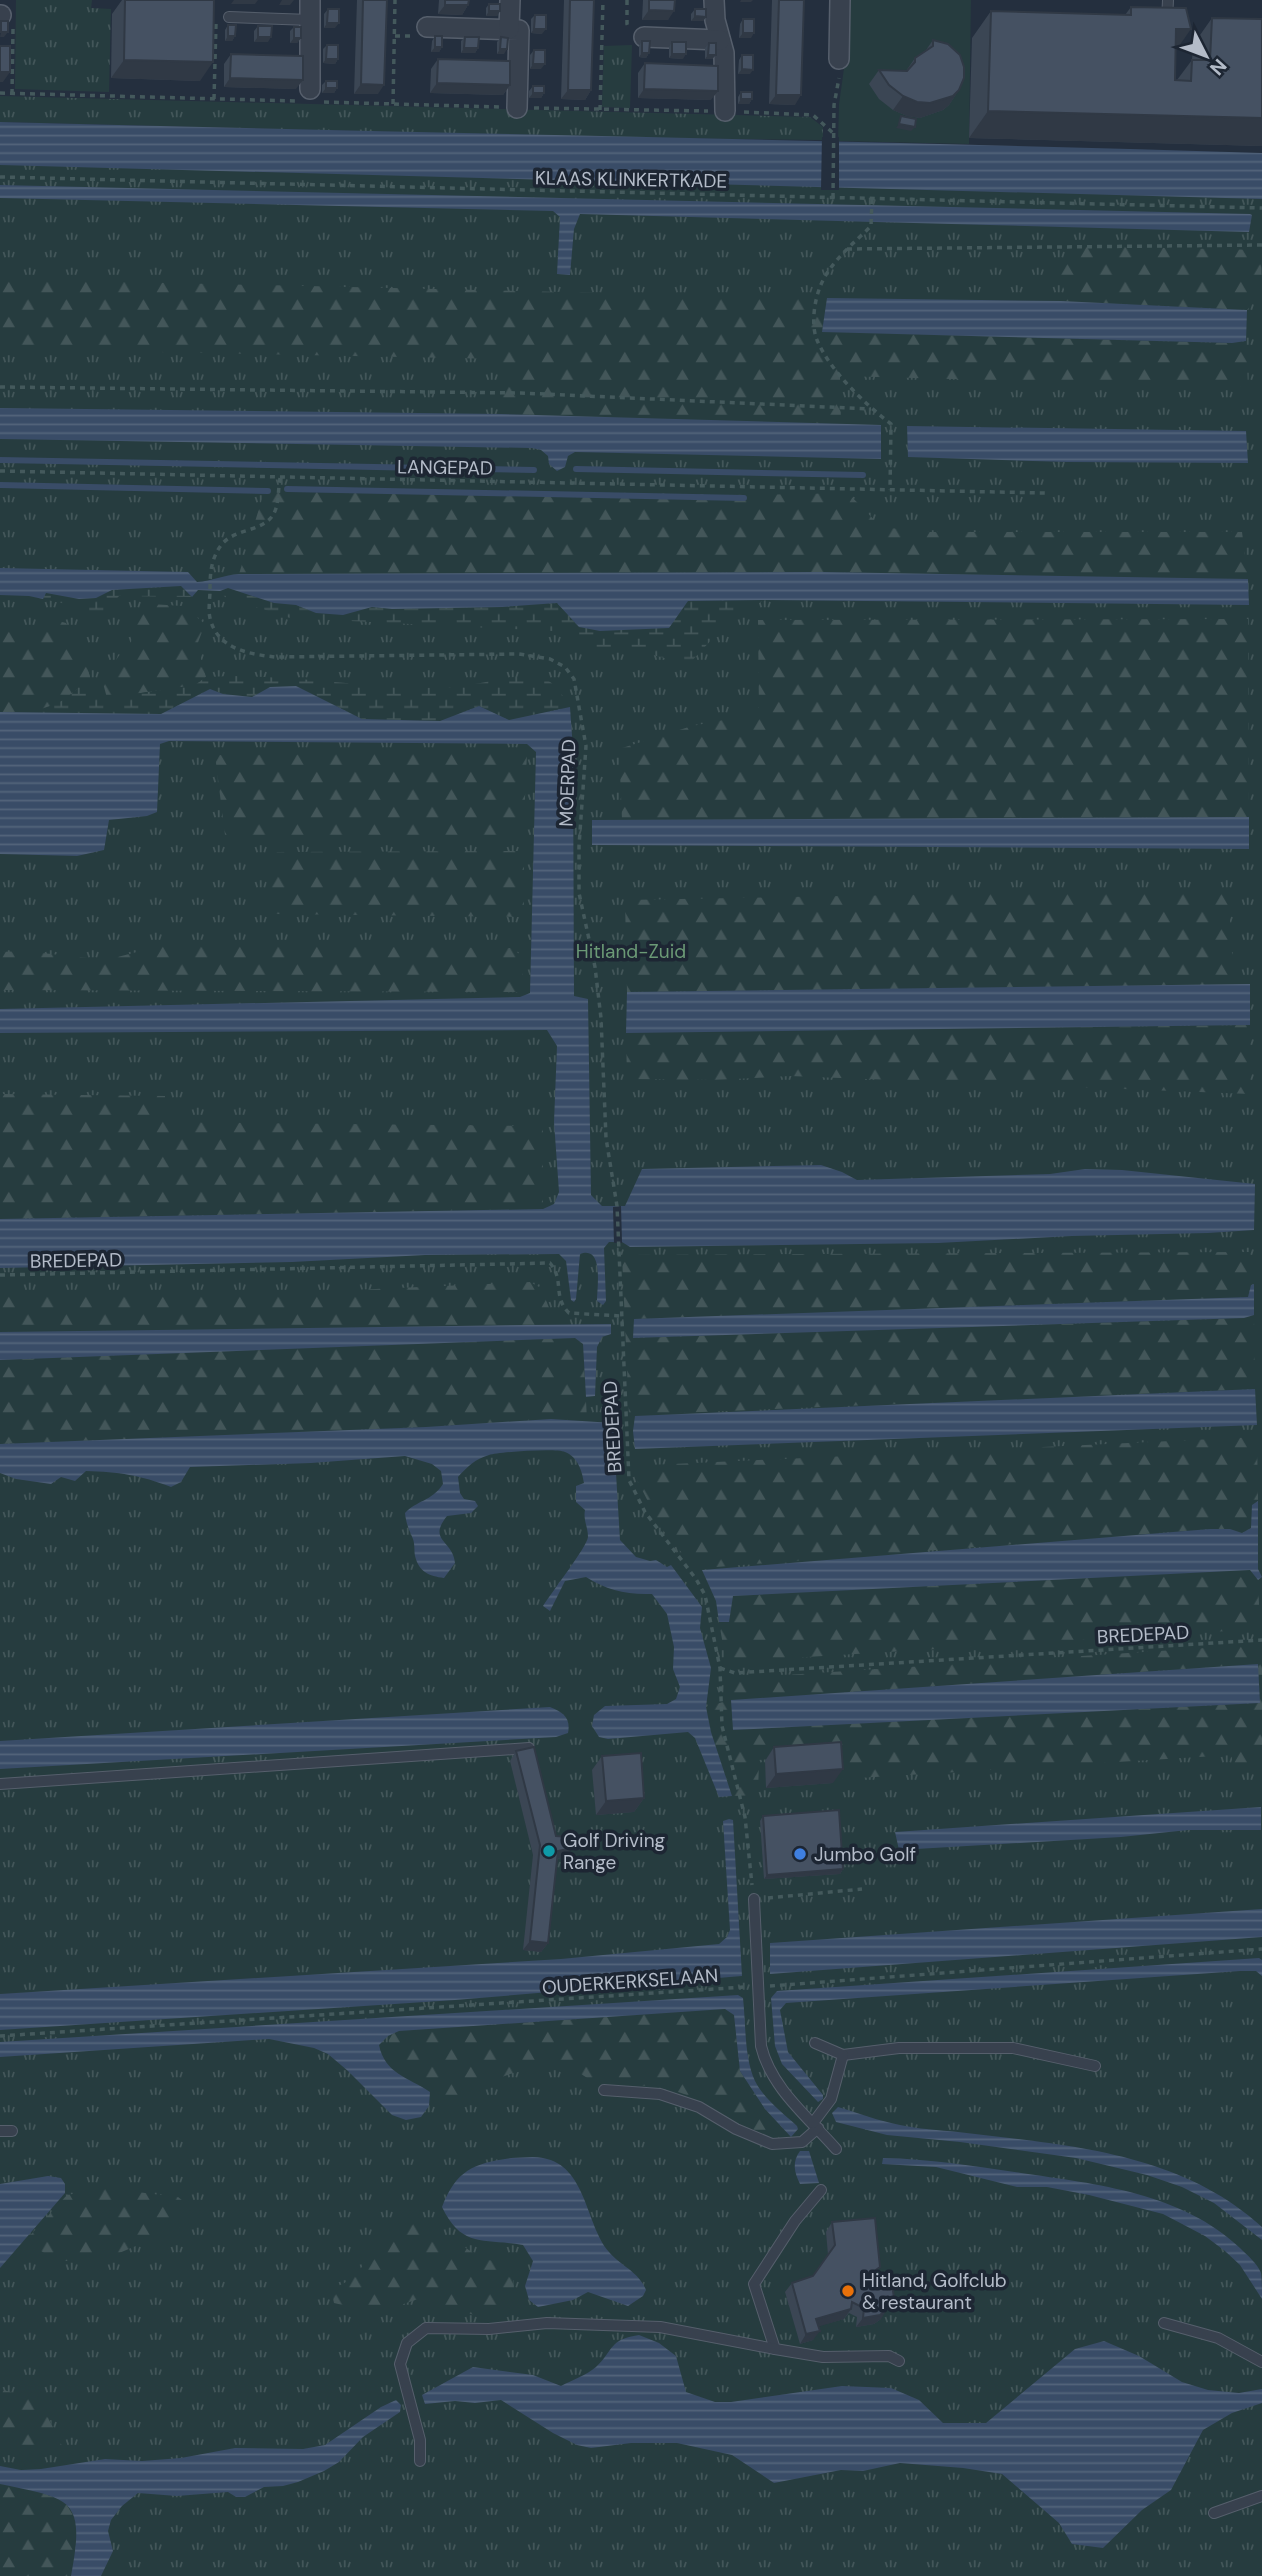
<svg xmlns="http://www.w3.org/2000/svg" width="1262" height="2576" font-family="'DM Sans',sans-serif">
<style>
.grass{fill:url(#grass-tufts)}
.forest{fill:url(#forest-firs);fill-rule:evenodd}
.wetland{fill:url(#wetland-marsh)}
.pitch{fill:#263c3f}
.water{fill:url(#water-rules)}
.pier{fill:#242f3e}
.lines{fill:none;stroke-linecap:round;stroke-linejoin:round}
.stream{stroke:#394c67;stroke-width:6}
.service-casing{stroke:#565f6c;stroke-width:12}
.minor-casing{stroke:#565f6c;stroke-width:22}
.path{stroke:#44595c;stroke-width:3.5;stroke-dasharray:5 5;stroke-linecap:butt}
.service{stroke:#38414e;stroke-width:10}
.minor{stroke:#38414e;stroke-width:19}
.wall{fill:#3b4654}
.shaded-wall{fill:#303945}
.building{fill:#455162;stroke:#303945;stroke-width:2}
.culture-dot{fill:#0f9aa8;stroke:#1d2633;stroke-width:2.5}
.shop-dot{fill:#3f7fe0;stroke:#1d2633;stroke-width:2.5}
.food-dot{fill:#e8710a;stroke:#1d2633;stroke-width:2.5}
.labels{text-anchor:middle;stroke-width:7;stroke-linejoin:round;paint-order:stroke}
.street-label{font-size:19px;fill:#b4bcc9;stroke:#1d2633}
.park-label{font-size:19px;fill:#6b9a76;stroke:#1d2633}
.poi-label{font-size:19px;fill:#b4bcc9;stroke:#1d2633;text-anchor:start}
</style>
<defs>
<pattern id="grass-tufts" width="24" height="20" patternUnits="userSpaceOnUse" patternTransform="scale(1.75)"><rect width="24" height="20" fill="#263c3f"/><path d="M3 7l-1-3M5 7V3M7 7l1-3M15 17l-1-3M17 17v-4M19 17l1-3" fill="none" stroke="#435659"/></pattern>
<pattern id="forest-firs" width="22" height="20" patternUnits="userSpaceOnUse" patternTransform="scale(1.75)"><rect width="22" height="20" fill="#263c3f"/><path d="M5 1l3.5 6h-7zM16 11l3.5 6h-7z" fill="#435659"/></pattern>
<pattern id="wetland-marsh" width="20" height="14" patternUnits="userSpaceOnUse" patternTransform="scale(1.75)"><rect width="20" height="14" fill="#263c3f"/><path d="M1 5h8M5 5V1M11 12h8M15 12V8" fill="none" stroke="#435659"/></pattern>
<pattern id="water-rules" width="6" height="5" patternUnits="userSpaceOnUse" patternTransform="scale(1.75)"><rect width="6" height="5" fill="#394c67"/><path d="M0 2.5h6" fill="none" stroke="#53647b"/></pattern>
</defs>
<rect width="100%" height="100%" fill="#242f3e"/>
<g class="grass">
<path d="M 16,0 L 92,0 L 91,8 L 111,9 L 109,92 L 15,89 Z"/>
<path d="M 632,45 L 630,108 L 602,107 L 604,46 Z"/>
<path d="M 0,96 L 810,117 L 823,127 L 823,140 L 636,138 L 0,122 Z"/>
<path d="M 0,153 L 1262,188 L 1262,2576 L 0,2576 Z"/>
</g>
<g class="forest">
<path d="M 1071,246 L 1261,250 L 1262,292 L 1247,310 L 1061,301 L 1066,294 L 1063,287 L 1053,277 Z"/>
<path d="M 0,279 L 827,298 L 822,332 L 1232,343 L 1246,341 L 1248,387 L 840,376 L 841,425 L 501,414 L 502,359 L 0,349 Z"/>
<path d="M 266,486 L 747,495 L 848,493 L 881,527 L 928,532 L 1242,532 L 1248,579 L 821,572 L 239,574 Z"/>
<path d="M 150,604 L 183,606 L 205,624 L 197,645 L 206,677 L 195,685 L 107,698 L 103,683 L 118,657 L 131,642 L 135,619 Z"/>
<path d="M 51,619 L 66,623 L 85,656 L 91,682 C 78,685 71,695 60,703 C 43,713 19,712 0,712 L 0,627 L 31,627 Z"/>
<path d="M 1248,619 L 1249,817 L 622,819 L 619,749 L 692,726 L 759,713 L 758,620 Z"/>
<path d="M 527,753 L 524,820 L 508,836 L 225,835 L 215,755 Z"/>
<path d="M 524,851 L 524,917 L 275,914 C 264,892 263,874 277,852 Z"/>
<path d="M 1228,889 L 1234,985 L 627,992 L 625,900 Z"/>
<path d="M 164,945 L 512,948 L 523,957 L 522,992 L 0,990 L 0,952 L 24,951 L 106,960 Z"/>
<path d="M 1250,1025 L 1250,1094 L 790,1076 L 715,1080 L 627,1079 L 626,1033 Z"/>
<path d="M 0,1094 L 165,1096 L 165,1122 L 543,1126 L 543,1209 L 0,1219 Z"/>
<path d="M 1250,1252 L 1251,1285 L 1249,1297 L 634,1319 L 633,1338 L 1244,1318 L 1254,1315 L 1255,1389 L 629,1415 L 622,1255 Z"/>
<path d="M 530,1282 L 541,1288 L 556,1325 L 0,1332 L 0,1293 L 308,1292 Z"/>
<path d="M 550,1337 L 575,1338 L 583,1344 L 587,1420 L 551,1419 L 426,1427 L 0,1444 L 0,1360 Z"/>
<path d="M 1257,1437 L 1258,1501 L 1252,1505 L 1251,1528 L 1242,1533 L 1230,1529 L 1210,1529 L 716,1567 L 697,1571 L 662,1529 L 630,1466 Z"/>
<path d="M 1250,1570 L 1258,1580 L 1260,1629 L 726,1662 L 719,1622 L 729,1621 L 733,1596 Z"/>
<path d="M 1252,1645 L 1262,1647 L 1262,1757 L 1254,1764 L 1234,1766 L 1231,1755 L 842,1779 L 843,1763 L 834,1754 L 759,1760 L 758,1795 L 732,1796 L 711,1732 L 706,1707 L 723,1702 L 724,1679 ZM 1257,1664 L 1260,1703 L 733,1729 L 732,1700 Z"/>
<path d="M 725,2009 L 734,2015 L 740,2071 L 765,2109 L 789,2135 L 784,2140 L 771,2140 L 717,2113 L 701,2100 L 664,2087 L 595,2083 L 561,2061 L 510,2074 L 481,2085 L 454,2105 L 392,2063 L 388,2036 L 399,2031 Z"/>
<path d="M 104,2188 L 178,2197 L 188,2205 L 179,2228 L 100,2261 L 57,2261 L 25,2241 L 67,2195 Z"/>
<path d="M 416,2223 L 458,2242 L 481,2259 L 503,2262 L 513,2276 L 514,2292 L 500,2308 L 487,2318 L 455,2310 L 427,2296 L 377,2313 L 334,2303 L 331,2289 C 366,2276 360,2262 381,2239 C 389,2231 406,2227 416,2223 Z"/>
<path d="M 0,2389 L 40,2400 L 62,2446 L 0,2451 Z"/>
<path d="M 0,2484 C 71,2499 86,2497 71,2576 L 0,2576 Z"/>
</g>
<g class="wetland">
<path d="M 181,586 L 192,597 L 119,596 L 105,612 L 94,616 L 73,611 L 66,604 L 43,599 L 45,593 L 79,599 L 96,598 L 112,590 Z"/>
<path d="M 228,588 L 274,603 L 296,605 L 317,613 L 343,615 L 372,607 L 392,609 L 502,607 L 557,603 L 579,627 L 688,601 L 765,600 L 723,622 L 714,637 L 689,664 L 656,656 L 637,647 L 604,653 L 573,632 L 290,618 L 225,597 L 220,591 Z"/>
<path d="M 233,676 C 304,677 373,688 444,688 C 472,687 508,675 535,676 C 551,677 563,694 569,707 L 509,720 L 479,706 L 440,721 L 362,719 L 296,686 L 270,687 L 252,697 L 223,694 L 210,689 L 161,714 L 27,713 C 47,707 67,703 80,685 L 107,698 L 195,685 L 206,677 Z"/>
</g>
<path class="pitch" d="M 848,0 L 971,0 L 969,144 L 838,141 L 839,104 L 845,61 Z"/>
<g class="water">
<path d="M 0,122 C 421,133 841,140 1262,153 L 1262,199 L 0,165 Z"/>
<path d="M 0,185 L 1250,214 L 1252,215 L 1249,232 L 580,214 L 574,229 L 570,275 L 557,274 L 560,217 L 553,211 L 0,198 Z"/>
<path d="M 827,298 L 1061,301 L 1247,310 L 1246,341 L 1232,343 L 822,332 Z"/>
<path d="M 0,408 L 501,414 L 881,425 L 881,459 L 575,452 L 568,456 L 565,467 L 557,471 L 549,464 L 548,456 L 541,450 L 532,448 L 0,439 Z"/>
<path d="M 907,426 L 1246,431 L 1248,463 L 1067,462 L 908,457 Z"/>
<path d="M 0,568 L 188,572 L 197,582 C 212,581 224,575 239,574 L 821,572 L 1248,579 L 1249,605 L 765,600 L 688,601 L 669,628 L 600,631 L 579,627 L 557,603 L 502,607 L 392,609 L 372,607 L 343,615 L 316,613 L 296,605 L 274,603 L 228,588 L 220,591 L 198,590 L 192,597 L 181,586 L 112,590 L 96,598 L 79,599 L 46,593 L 43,599 L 29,596 L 0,595 Z"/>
<path d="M 296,686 L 362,719 L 440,721 L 479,706 L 509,720 L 570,707 L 573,750 L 574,996 L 588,999 L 591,1195 L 602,1206 L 625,1206 L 642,1169 L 821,1165 L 842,1172 L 857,1180 L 1050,1174 L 1085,1169 L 1122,1170 L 1255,1184 L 1254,1230 L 1208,1233 L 1072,1236 L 938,1243 L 630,1247 L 622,1242 L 609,1242 L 604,1248 L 606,1301 L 603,1305 L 597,1301 C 597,1287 604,1245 580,1254 L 576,1299 L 574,1302 L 571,1300 L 566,1261 L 559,1254 L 425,1255 L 292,1262 L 0,1268 L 0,1219 L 543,1209 L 554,1204 L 559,1192 L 554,1122 L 557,1046 L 547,1030 L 0,1033 L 0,1009 L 520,997 L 530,993 L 536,752 L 527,744 L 169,741 L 160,744 L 157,812 L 147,816 L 109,820 L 104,850 L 77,856 L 0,854 L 0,712 L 161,714 L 210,689 L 223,694 L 252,697 L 270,687 Z"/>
<path d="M 1249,817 L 1249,849 L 592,845 L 592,820 Z"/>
<path d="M 1250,984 L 1250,1025 L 626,1033 L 627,992 Z"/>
<path d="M 1254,1284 L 1254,1315 L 1244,1318 L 633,1338 L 634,1319 L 1248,1297 L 1251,1285 Z"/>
<path d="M 611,1324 L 611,1334 L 602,1337 L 597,1347 L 595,1396 L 586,1397 L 583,1344 L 575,1338 L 0,1360 L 0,1332 Z"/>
<path d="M 1255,1389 L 1257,1425 L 635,1449 L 633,1431 L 635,1416 Z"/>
<path d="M 551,1419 L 613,1423 L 620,1540 L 636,1557 L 650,1561 L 656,1560 L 667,1567 L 671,1565 L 702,1607 L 700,1628 L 711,1668 L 706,1707 L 711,1732 L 732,1796 L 719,1797 L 695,1738 L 688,1732 L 608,1739 L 599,1737 L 592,1726 L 594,1715 L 605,1706 L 667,1704 L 676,1699 L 680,1687 L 673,1669 L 674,1647 L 667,1614 L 652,1594 C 626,1595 607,1590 586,1577 L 565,1581 L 550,1611 L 543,1606 C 551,1593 587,1547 588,1537 C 588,1527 583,1520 585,1510 L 576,1502 L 576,1486 L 584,1483 C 582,1471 578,1457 565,1452 C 556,1448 498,1452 489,1455 C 475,1459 467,1467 458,1477 L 460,1493 L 464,1499 L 475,1501 L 478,1506 L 471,1513 L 447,1516 C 427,1541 453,1540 455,1563 L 444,1578 C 429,1576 419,1572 415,1556 C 414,1550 415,1545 413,1539 C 409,1530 406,1523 405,1513 C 417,1500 431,1502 443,1484 L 441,1471 L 432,1464 L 405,1456 L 311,1463 L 190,1467 L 181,1482 L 171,1487 C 140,1475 119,1472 86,1471 L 75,1481 L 61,1477 L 51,1484 L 16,1479 L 0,1473 L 0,1444 L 426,1427 Z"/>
<path d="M 1258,1501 L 1258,1569 L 1262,1577 L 1258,1580 L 1250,1570 L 733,1596 L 729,1622 L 719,1622 L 716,1601 L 702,1570 L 1210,1529 L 1230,1529 L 1242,1533 L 1251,1528 L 1252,1505 Z"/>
<path d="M 1258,1664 L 1260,1703 L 733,1730 L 731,1700 Z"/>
<path d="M 550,1707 C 563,1712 571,1718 568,1733 L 556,1737 L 0,1769 L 0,1741 Z"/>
<path d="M 1261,1807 L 1261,1830 L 1188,1830 L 1121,1837 L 899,1850 L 895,1832 Z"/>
<path d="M 729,1819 L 733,1820 L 742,1976 L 455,2000 L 0,2030 L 0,1994 L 561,1959 L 719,1944 L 727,1937 L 730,1930 L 723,1821 Z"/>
<path d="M 1262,1909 L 1262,1937 L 770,1974 L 770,1943 Z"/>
<path d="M 1259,1958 L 1262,1960 L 1262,1976 L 1256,1971 L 1240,1971 L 786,2003 L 780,2010 L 788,2052 L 823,2095 L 823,2099 L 818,2102 L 782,2064 L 775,2046 L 771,1998 L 777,1991 Z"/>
<path d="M 738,1995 L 743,1998 C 746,2024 744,2057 755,2081 C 764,2099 783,2113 797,2126 L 798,2129 L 791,2137 L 765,2109 L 740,2071 L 734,2015 L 725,2009 L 399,2031 L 388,2036 L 379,2045 C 385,2074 408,2077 430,2092 L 429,2106 L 421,2117 L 406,2120 L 392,2115 L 348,2071 L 328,2054 L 314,2048 L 269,2039 L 0,2057 L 0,2042 Z"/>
<path d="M 838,2107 C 858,2113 879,2121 900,2125 C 918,2129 939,2130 958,2132 C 1064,2145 1179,2151 1262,2227 L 1262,2240 L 1214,2203 L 1182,2187 L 1147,2175 L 1076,2158 L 960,2142 L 887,2135 L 836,2122 L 832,2113 Z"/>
<path d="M 800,2151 L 809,2151 L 819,2183 L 800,2184 C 794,2172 792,2162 800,2151 Z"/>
<path d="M 511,2158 C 521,2158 533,2156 543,2158 C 587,2166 585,2224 609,2252 C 621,2266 639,2272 646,2290 L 643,2296 L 628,2306 L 588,2292 L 573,2300 L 538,2307 L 529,2300 L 525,2286 L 533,2261 L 523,2245 C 484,2238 462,2249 442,2207 C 456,2170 474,2163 511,2158 Z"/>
<path d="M 883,2158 C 930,2159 974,2166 1021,2173 C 1097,2184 1182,2193 1240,2248 C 1247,2255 1257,2263 1261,2273 C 1262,2279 1262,2291 1262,2299 L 1240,2265 L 1225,2251 L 1205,2236 L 1163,2214 L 1089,2195 L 1047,2187 L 1017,2187 L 936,2167 L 882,2164 Z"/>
<path d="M 48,2176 L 61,2178 L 65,2184 L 65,2193 L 0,2268 L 0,2184 Z"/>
<path d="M 639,2335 L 659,2343 L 676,2356 L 686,2392 L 715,2402 L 731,2402 L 842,2386 L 891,2388 L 919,2400 L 943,2423 L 986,2423 L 1075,2349 L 1104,2341 L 1139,2356 L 1182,2382 L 1208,2390 L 1239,2393 L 1262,2389 L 1262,2403 L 1232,2413 L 1203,2430 L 1171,2490 L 1142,2510 L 1103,2548 L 1072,2544 L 1059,2523 L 1002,2474 L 963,2468 L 900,2463 L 863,2471 L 841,2470 L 774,2483 L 732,2455 L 677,2443 L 631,2443 L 591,2448 L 577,2445 L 553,2433 L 501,2400 L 475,2403 L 455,2401 L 425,2404 L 422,2395 L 473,2367 L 533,2375 L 561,2386 C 572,2380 587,2375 596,2367 C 615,2349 608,2340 639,2335 Z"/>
<path d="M 396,2400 L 401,2405 L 400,2412 L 363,2437 L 339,2462 L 324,2471 L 298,2482 L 283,2486 L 264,2487 L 245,2497 L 236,2497 L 228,2492 L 177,2496 L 138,2493 L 122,2506 L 111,2520 L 108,2531 L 113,2551 L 101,2576 L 71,2576 C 86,2497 71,2499 0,2484 L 0,2466 L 21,2470 L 41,2469 L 105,2459 L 142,2461 L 181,2458 L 235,2448 L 303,2449 L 325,2445 L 381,2407 Z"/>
</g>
<g class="pier">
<path d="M 822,137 L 839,137 L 839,190 L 821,190 Z"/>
<path d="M 621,1206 L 622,1243 L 614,1243 L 613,1207 Z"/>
</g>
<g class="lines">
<g class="stream">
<path d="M 0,460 L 534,470"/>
<path d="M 576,469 L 863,475"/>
<path d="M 0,485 L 268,491"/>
<path d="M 287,489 L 744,498"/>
</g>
<defs>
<g id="service">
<path d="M 229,17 L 311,20"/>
<path d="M 1167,20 L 1168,0"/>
<path d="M 0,1784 L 529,1748"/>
<path d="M 754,1899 L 761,2046 C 771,2088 808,2117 836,2149"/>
<path d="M 843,2055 L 899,2048 L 1013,2048 L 1095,2066"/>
<path d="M 604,2090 L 660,2094 L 699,2107 L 736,2129 L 772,2144 L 802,2142 L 818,2128"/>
<path d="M 813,2123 L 831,2099 L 843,2055 L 815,2043"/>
<path d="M 0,2131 L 12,2131"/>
<path d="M 821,2190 L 795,2221 L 754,2284 L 775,2349 L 823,2357 L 889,2356 L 899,2361"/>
<path d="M 1164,2323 L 1218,2338 L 1262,2362"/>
<path d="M 420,2461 L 420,2440 L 400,2364 L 407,2343 L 426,2328 L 489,2329 L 547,2323 L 660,2327 L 775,2349"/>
<path d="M 1214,2513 L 1262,2496"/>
</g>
<g id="minor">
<path d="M 714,0 L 715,20 L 724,53 L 725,111"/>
<path d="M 0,15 L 1,15"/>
<path d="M 427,27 L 519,30 L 517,108"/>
<path d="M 509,29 L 510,0"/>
<path d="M 644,37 L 720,40"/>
<path d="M 839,59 L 840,0"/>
<path d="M 310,89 L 310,0"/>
</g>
</defs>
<use href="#service" class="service-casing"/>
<use href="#minor" class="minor-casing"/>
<g class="path">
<path d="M 627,0 L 627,24 L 629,29"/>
<path d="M 395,36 L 410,36"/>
<path d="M 0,93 L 296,101"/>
<path d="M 12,94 L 13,29"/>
<path d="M 214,99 L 216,23"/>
<path d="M 324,102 L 499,107"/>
<path d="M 393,104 L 395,0"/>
<path d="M 534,108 L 708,111"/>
<path d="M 600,110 L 603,0"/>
<path d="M 744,112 L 813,115 L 833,133"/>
<path d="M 0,177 L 1262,208"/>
<path d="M 833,198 L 834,105 L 839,78"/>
<path d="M 872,199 L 871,226 C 854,243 829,263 820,287 C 814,302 811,326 817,340 C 830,371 865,404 891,424 L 890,490"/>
<path d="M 847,249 L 1262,245"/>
<path d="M 0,387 L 521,393 L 871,409"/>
<path d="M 0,471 L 1045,493"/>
<path d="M 280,478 C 278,489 279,506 273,515 C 262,532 236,528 222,544 C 211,558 210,573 210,590 C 210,599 208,610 210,618 C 217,649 249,654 275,657 L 519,654 L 550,659 L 565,667 L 574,679 L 586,746 L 579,846 L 579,893 L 595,967 L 601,1018 L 606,1138 L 617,1206 L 629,1480 L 645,1512 L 696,1579 L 705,1595 L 720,1668 L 722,1726 L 745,1817 L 752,1885"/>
<path d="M 0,1275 L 550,1263 C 565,1281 552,1296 569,1313 L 621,1316"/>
<path d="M 720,1668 L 735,1673 L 1262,1640"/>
<path d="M 768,1898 L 862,1889"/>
<path d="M 770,1986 L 1262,1949"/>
<path d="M 0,2036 L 745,1987"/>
</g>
<use href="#service" class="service"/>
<use href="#minor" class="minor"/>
</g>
<g class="wall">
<path d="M 122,0 L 214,0 L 200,81 L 111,78 L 112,14 Z"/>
<path d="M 357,0 L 387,0 L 378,94 L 354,94 Z"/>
<path d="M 439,0 L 469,0 L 468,5 L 462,15 L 438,14 Z"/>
<path d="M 564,0 L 594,0 L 591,90 L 585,100 L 561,99 Z"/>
<path d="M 643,0 L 675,0 L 668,20 L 642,20 Z"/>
<path d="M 772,0 L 804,0 L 795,105 L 769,104 Z"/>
<path d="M 489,4 L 500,11 L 497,16 L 486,16 L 486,8 Z"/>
<path d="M 1131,7 L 1175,51 L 1175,80 L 1177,80 L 1192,60 L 1193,45 L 1212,18 L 1262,146 L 969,138 L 972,38 L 991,11 L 1125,15 Z"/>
<path d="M 328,9 L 335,28 L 324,28 L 324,14 Z"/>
<path d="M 695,9 L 706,17 L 703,21 L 691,21 L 691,14 Z"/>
<path d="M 535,15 L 542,34 L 531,33 L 531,19 Z"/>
<path d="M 743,19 L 751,38 L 739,38 L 740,24 Z"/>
<path d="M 228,25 L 235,36 L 232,41 L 225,41 L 225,30 Z"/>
<path d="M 258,26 L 268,42 L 254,42 L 254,31 Z"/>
<path d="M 294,27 L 301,38 L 297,43 L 290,43 L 290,31 Z"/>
<path d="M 435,36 L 442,47 L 439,52 L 431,52 L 432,41 Z"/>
<path d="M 465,37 L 478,48 L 475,53 L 461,53 L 461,41 Z"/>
<path d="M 501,37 L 504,54 L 497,54 L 497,42 Z"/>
<path d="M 933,40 L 959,90 L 949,105 L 943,110 L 920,118 L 907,116 L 893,110 L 879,99 L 869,84 L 879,70 L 906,71 L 915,58 L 926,50 Z"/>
<path d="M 642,41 L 649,53 L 646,58 L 639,57 L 639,46 Z"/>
<path d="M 672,42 L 683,59 L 669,58 L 669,47 Z"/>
<path d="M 709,43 L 716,55 L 712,59 L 705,59 L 705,48 Z"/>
<path d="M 327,45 L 338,59 L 335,64 L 323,63 L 323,49 Z"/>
<path d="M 534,50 L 541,69 L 530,69 L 530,55 Z"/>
<path d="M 231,54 L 296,89 L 224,87 L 224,64 Z"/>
<path d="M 742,55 L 750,74 L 738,74 L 739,60 Z"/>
<path d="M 438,59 L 510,85 L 503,95 L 430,93 L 431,69 Z"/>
<path d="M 645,63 L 711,100 L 638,98 L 638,73 Z"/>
<path d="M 326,81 L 337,88 L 334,93 L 322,93 L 322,85 Z"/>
<path d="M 533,86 L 544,93 L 541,98 L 529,98 L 529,91 Z"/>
<path d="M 741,92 L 752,99 L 749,104 L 738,104 L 738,97 Z"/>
<path d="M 774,1747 L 833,1783 L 766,1788 L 765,1761 Z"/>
<path d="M 516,1751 L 566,1857 L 557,1859 L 548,1943 L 541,1952 L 523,1950 L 533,1855 L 510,1761 Z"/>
<path d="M 602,1756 L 644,1798 L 634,1812 L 596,1815 L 592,1770 Z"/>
<path d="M 763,1816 L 843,1869 L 840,1874 L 764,1879 L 760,1821 Z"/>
<path d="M 832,2222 L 880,2267 L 875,2274 L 881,2319 L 874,2324 L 856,2327 L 857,2317 L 849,2313 L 844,2319 L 818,2326 L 813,2340 L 800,2344 L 785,2292 L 792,2283 L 813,2276 L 828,2255 L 826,2232 Z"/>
</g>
<g class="shaded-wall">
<path d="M 234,0 L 258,0 L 255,4 L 231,4 Z"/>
<path d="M 282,0 L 294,0 L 290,5 L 279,5 Z"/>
<path d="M 741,0 L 753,0 L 751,2 L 740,2 Z"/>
<path d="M 445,5 L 468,5 L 462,15 L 438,14 Z"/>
<path d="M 649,10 L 674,11 L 668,20 L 642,20 Z"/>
<path d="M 489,11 L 500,11 L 497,16 L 486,16 Z"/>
<path d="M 695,16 L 706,17 L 703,21 L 691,21 Z"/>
<path d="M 327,23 L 339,23 L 335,28 L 324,28 Z"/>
<path d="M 534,29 L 546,29 L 542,34 L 531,33 Z"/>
<path d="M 1176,29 L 1191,29 L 1172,56 Z"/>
<path d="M 1,32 L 8,32 L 4,37 L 0,37 Z"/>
<path d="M 743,33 L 754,33 L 751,38 L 739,38 Z"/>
<path d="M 228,36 L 235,36 L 232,41 L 225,41 Z"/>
<path d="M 258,37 L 271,37 L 268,42 L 254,42 Z"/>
<path d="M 294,38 L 301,38 L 297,43 L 290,43 Z"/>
<path d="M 435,47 L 442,47 L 439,52 L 431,52 Z"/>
<path d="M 464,48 L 478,48 L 475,53 L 461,53 Z"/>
<path d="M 500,49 L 507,49 L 504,54 L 497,54 Z"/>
<path d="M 642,53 L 649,53 L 646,58 L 639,57 Z"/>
<path d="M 672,54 L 686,54 L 683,59 L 669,58 Z"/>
<path d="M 708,55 L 716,55 L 712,59 L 705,59 Z"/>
<path d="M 326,59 L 338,59 L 335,64 L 323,63 Z"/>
<path d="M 124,60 L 213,62 L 200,81 L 111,78 Z"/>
<path d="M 533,64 L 545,64 L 541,69 L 530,69 Z"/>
<path d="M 742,69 L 753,70 L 750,74 L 738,74 Z"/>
<path d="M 0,72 L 10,72 L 3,82 L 0,82 Z"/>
<path d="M 230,78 L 303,80 L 296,89 L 224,87 Z"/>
<path d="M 437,83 L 510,85 L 503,95 L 430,93 Z"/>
<path d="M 361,84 L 384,85 L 378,94 L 354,94 Z"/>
<path d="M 326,88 L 337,88 L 334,93 L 322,93 Z"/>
<path d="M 644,89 L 718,91 L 711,100 L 638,98 Z"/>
<path d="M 568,90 L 591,90 L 585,100 L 561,99 Z"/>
<path d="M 959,90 L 949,105 L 943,110 L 920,118 L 907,116 L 893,110 L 903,96 Z"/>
<path d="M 533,93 L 544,93 L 541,98 L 529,98 Z"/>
<path d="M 776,95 L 801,95 L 795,105 L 769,104 Z"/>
<path d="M 741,99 L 752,99 L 749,104 L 738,104 Z"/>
<path d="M 988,111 L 1262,118 L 1262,146 L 969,138 Z"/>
<path d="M 899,124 L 915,127 L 911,131 L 896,128 Z"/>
<path d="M 843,1769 L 833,1783 L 766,1788 L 776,1774 Z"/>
<path d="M 644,1798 L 634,1812 L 596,1815 L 606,1801 Z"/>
<path d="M 572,1848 L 566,1857 L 551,1860 L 558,1851 Z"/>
<path d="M 843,1869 L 840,1874 L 764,1879 L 767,1875 Z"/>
<path d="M 530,1941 L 548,1943 L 541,1952 L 523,1950 Z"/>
<path d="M 851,2309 L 844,2319 L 810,2329 L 816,2319 Z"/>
<path d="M 887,2309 L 881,2319 L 874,2324 L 856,2327 L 863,2318 Z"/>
<path d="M 820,2331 L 813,2340 L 800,2344 L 806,2334 Z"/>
</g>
<g class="building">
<path d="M 125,0 L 214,0 L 213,62 L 124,60 Z"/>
<path d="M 363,0 L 387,0 L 384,85 L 361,84 Z"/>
<path d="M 445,0 L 469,0 L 468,5 L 445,5 Z"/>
<path d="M 570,0 L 594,0 L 591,90 L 568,90 Z"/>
<path d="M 649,0 L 675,0 L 674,11 L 649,10 Z"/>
<path d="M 779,0 L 804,0 L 801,95 L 776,95 Z"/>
<rect x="489" y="4" width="11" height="7"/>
<path d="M 1131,7 L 1186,8 L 1191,29 L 1176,29 L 1175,80 L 1191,81 L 1192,60 L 1210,60 L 1212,18 L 1262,19 L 1262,118 L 988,111 L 991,11 L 1131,15 Z"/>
<path d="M 328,9 L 339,9 L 339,23 L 327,23 Z"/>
<path d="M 695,9 L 706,9 L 706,17 L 695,16 Z"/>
<path d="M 535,15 L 546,15 L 546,29 L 534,29 Z"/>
<rect x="743" y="19" width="11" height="14"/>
<rect x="1" y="21" width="7" height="11"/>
<path d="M 228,25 L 236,25 L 235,36 L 228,36 Z"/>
<path d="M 258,26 L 272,26 L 271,37 L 258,37 Z"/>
<rect x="294" y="27" width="7" height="11"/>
<rect x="435" y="36" width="7" height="11"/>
<path d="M 465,37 L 479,37 L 478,48 L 464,48 Z"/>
<path d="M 501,37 L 508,38 L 507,49 L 500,49 Z"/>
<path d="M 933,40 L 948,44 L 960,55 L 964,67 L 964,78 L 959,90 L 953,96 L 930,103 L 917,102 L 903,96 L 889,85 L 879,70 L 907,71 L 915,62 L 915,58 L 933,46 Z"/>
<path d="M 642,41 L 650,41 L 649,53 L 642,53 Z"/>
<rect x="672" y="42" width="14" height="12"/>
<path d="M 709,43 L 716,43 L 716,55 L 708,55 Z"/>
<path d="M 327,45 L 338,45 L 338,59 L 326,59 Z"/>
<rect x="0" y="46" width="10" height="26"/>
<path d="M 534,50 L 545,50 L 545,64 L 533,64 Z"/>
<path d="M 231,54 L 303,56 L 303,80 L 230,78 Z"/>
<path d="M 742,55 L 753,55 L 753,70 L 742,69 Z"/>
<path d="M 438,59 L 510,61 L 510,85 L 437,83 Z"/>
<path d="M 645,63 L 718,66 L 718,91 L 644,89 Z"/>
<rect x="326" y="81" width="11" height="7"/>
<rect x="533" y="86" width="11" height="7"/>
<rect x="741" y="92" width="11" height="7"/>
<path d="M 901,116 L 916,119 L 915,127 L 899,124 Z"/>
<path d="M 841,1742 L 843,1769 L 776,1774 L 774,1747 Z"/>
<path d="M 534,1747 L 556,1836 L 571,1837 L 572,1848 L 558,1851 L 548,1943 L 530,1941 L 540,1845 L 516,1751 Z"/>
<path d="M 641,1753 L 644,1798 L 606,1801 L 602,1756 Z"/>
<path d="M 839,1810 L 843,1869 L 767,1875 L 763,1816 Z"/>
<path d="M 875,2218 L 880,2267 L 873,2272 L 883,2280 L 891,2276 L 894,2298 L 887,2309 L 880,2315 L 863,2318 L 864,2308 L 852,2302 L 851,2309 L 816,2319 L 820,2331 L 806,2334 L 792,2283 L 813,2276 L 835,2245 L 832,2222 Z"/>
</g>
<circle class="culture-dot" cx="549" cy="1851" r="7"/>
<circle class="shop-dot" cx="800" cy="1854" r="7"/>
<circle class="food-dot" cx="848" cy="2291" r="7"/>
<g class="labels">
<g class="street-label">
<text transform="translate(631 179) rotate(1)" y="7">KLAAS KLINKERTKADE</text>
<text transform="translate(445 467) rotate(1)" y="7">LANGEPAD</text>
<text transform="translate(567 783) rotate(-88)" y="7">MOERPAD</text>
<text transform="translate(76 1260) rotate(-1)" y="7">BREDEPAD</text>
<text transform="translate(612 1427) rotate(-93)" y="7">BREDEPAD</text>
<text transform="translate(1143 1634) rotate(-3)" y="7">BREDEPAD</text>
<text transform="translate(630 1981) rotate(-4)" y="7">OUDERKERKSELAAN</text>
</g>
<g class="park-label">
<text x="631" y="958">Hitland-Zuid</text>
</g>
<g class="poi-label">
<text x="563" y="1847">Golf Driving<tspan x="563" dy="22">Range</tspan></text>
<text x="814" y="1861">Jumbo Golf</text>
<text x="862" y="2287">Hitland, Golfclub<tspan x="862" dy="22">&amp; restaurant</tspan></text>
</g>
</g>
<g transform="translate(1206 56) rotate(132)" stroke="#1d2633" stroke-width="5" paint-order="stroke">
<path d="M0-5L12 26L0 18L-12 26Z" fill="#b4bcc9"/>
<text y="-10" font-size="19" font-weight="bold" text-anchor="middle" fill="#b4bcc9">N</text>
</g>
</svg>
